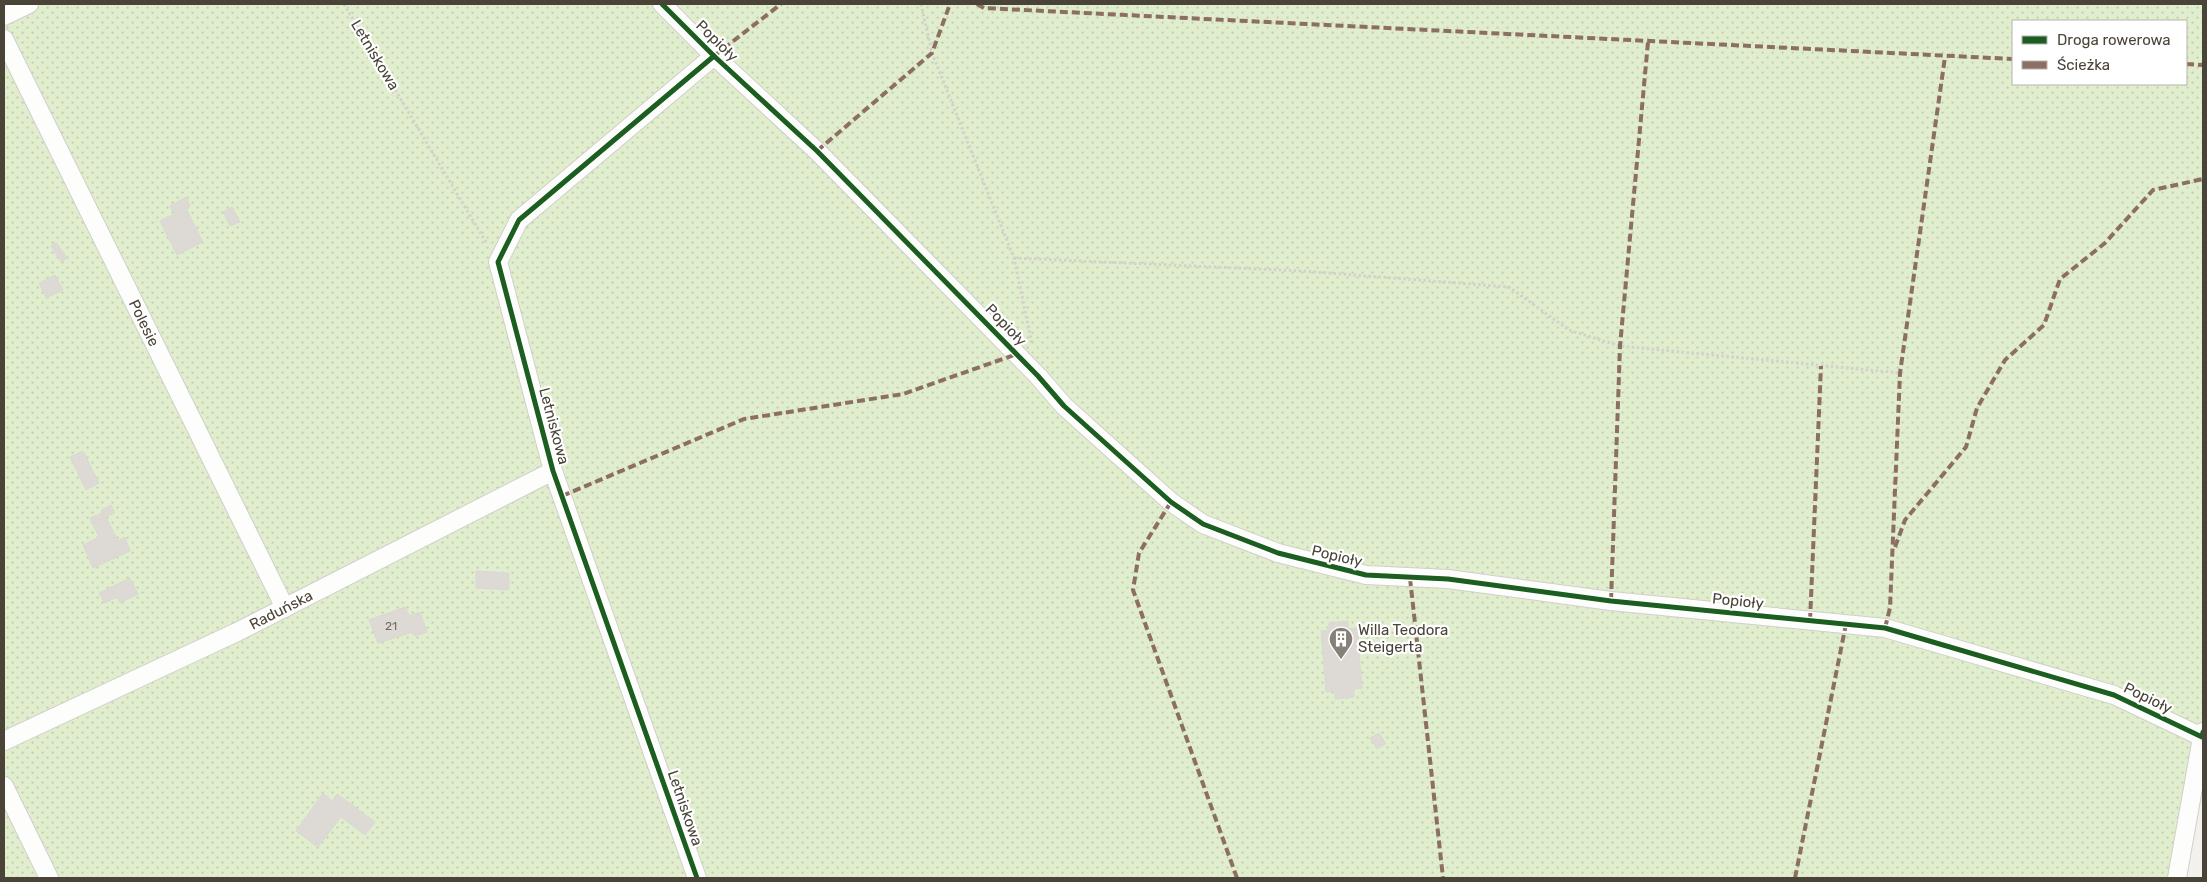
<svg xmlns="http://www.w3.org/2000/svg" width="2207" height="882" font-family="Rubik,sans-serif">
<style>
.park{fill:url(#park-dots);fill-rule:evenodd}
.building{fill:#dddad6;stroke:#dbd8d3}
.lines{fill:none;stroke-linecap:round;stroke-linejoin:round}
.street-casing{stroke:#d1cfcb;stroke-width:20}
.path{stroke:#d3d1cc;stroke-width:3;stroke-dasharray:2.5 2.5;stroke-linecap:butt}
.street{stroke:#fdfdfc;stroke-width:18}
.quiet{stroke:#8d6e63;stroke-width:4;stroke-dasharray:8 4;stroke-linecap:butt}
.cycleway-casing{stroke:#fff;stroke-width:8}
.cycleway{stroke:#1b5e20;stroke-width:5}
.labels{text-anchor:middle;stroke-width:4.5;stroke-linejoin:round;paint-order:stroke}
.number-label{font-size:12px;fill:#706a60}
.street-label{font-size:15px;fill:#4a4338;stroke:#fff}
.poi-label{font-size:15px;fill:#4a4338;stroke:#fff;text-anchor:start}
</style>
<defs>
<pattern id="park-dots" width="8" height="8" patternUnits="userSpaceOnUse" patternTransform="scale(1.25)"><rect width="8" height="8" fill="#e0eecd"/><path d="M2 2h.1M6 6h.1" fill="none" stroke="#c2cdb1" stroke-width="1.8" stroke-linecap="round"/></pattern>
</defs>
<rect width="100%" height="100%" fill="#f3f1ee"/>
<path class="park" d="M 4,4 L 2203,4 L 2203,779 L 2183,878 L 4,878 ZM 2013,21 L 2186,21 L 2186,84 L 2013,84 Z"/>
<g class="building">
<path d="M 186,197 L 190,206 L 186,208 L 203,242 L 191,248 L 170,206 Z"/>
<path d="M 232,207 L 240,222 L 230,226 L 223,212 Z"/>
<path d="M 174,214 L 191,248 L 177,255 L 160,221 Z"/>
<path d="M 56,242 L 67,258 L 61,262 L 51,246 Z"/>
<path d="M 55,275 L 63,290 L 46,298 L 39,283 Z"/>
<path d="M 83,451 L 99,483 L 86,490 L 70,457 Z"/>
<path d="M 111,505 L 115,513 L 104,517 L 101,510 Z"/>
<path d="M 102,513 L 104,517 L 92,523 L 90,518 Z"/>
<path d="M 106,517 L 118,541 L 125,537 L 130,551 L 93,568 L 83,545 L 99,537 L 92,523 Z"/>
<path d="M 476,571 L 509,573 L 509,590 L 476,588 Z"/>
<path d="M 130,578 L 138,594 L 120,603 L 117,597 L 105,603 L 99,593 Z"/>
<path d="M 405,607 L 409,616 L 420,612 L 427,632 L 415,636 L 413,632 L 378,643 L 369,620 Z"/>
<path d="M 1348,621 L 1348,629 L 1357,628 L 1362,688 L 1354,689 L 1354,697 L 1335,699 L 1335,691 L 1326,692 L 1321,631 L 1329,630 L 1329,623 Z"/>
<path d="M 1379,733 L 1386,744 L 1377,749 L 1370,738 Z"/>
<path d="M 323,793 L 332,801 L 337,794 L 375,822 L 365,835 L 341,817 L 318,847 L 296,831 Z"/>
</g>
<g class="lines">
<defs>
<g id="street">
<path d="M 662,4 L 714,56 L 817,151 L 1038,376 L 1064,406 L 1171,502 L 1203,524 L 1278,553 L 1366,575 L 1448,579 L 1611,601 L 1885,628 L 2114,695 L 2202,737"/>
<path d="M 4,16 L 29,4"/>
<path d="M 4,39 L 285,608"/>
<path d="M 4,741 L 237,632 L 553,471"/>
<path d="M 4,786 L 49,878"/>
<path d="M 697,878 L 553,471 L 498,262 L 519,220 L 714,56"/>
<path d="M 2177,878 L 2203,732"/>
</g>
</defs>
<use href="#street" class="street-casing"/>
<g class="path">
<path d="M 344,4 L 487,244"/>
<path d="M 921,4 L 932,53 L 1014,258 L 1032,344"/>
<path d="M 1014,258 L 1303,271 L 1509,287 L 1569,330 L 1620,346 L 1900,373"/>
</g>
<use href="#street" class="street"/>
<g class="quiet">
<path d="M 977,4 L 984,8 L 2013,59"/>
<path d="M 714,56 L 781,4"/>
<path d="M 2186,64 L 2203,65"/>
<path d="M 817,151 L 932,53 L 950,4"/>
<path d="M 562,496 L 744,419 L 903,394 L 1017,354"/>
<path d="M 1171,502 L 1139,553 L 1133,590 L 1237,878"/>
<path d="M 1895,547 L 1905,520 L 1966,447 L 1977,408 L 2005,360 L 2044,325 L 2060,279 L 2105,243 L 2153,190 L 2203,179"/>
<path d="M 1410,578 L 1443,878"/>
<path d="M 1611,601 L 1620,346 L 1648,42"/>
<path d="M 1810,621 L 1821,366"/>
<path d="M 1885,628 L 1890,608 L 1900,373 L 1945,57"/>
<path d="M 1795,878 L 1846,624"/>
</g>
<defs>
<g id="cycleway">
<path d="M 662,4 L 714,56 L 817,151 L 1038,376 L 1064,406 L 1171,502 L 1203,524 L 1278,553 L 1366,575 L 1448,579 L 1611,601 L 1885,628 L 2114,695 L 2202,737 L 2203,732"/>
<path d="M 697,878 L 553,471 L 498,262 L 519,220 L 714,56"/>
</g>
</defs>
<use href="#cycleway" class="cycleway-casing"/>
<use href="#cycleway" class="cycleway"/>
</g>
<defs>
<symbol id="building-pin" viewBox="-11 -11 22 30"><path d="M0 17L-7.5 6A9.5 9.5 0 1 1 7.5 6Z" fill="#858078" stroke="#fff"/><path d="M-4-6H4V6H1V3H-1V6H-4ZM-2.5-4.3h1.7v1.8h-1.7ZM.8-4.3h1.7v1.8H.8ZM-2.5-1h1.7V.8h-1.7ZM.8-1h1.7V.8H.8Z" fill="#fff"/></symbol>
</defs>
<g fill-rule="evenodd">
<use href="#building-pin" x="1327" y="625" width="28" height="38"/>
</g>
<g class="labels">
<g class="number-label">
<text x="391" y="630">21</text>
</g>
<g class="street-label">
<text transform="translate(717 41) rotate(44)" y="5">Popioły</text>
<text transform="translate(375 55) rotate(59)" y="5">Letniskowa</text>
<text transform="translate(144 323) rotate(64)" y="5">Polesie</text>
<text transform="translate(1006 325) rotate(46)" y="5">Popioły</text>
<text transform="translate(554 426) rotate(75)" y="5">Letniskowa</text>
<text transform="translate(1337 556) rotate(13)" y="5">Popioły</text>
<text transform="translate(1738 601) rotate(6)" y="5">Popioły</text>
<text transform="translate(281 610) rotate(-27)" y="5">Raduńska</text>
<text transform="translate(2148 698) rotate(26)" y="5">Popioły</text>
<text transform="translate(685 808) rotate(71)" y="5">Letniskowa</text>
</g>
<g class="poi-label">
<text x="1358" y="635">Willa Teodora<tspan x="1358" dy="17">Steigerta</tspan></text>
</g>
</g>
<rect width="2207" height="882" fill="none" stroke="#4a4338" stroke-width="10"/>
<rect x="2012" y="20" width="175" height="65" fill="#ffffff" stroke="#b7b4af"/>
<rect x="2022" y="36" width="25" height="8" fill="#1b5e20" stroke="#b7b4af"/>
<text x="2057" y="45" font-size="15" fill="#4a4338">Droga rowerowa</text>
<rect x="2022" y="61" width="25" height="8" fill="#8d6e63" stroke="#b7b4af"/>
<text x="2057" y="70" font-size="15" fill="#4a4338">Ścieżka</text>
</svg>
